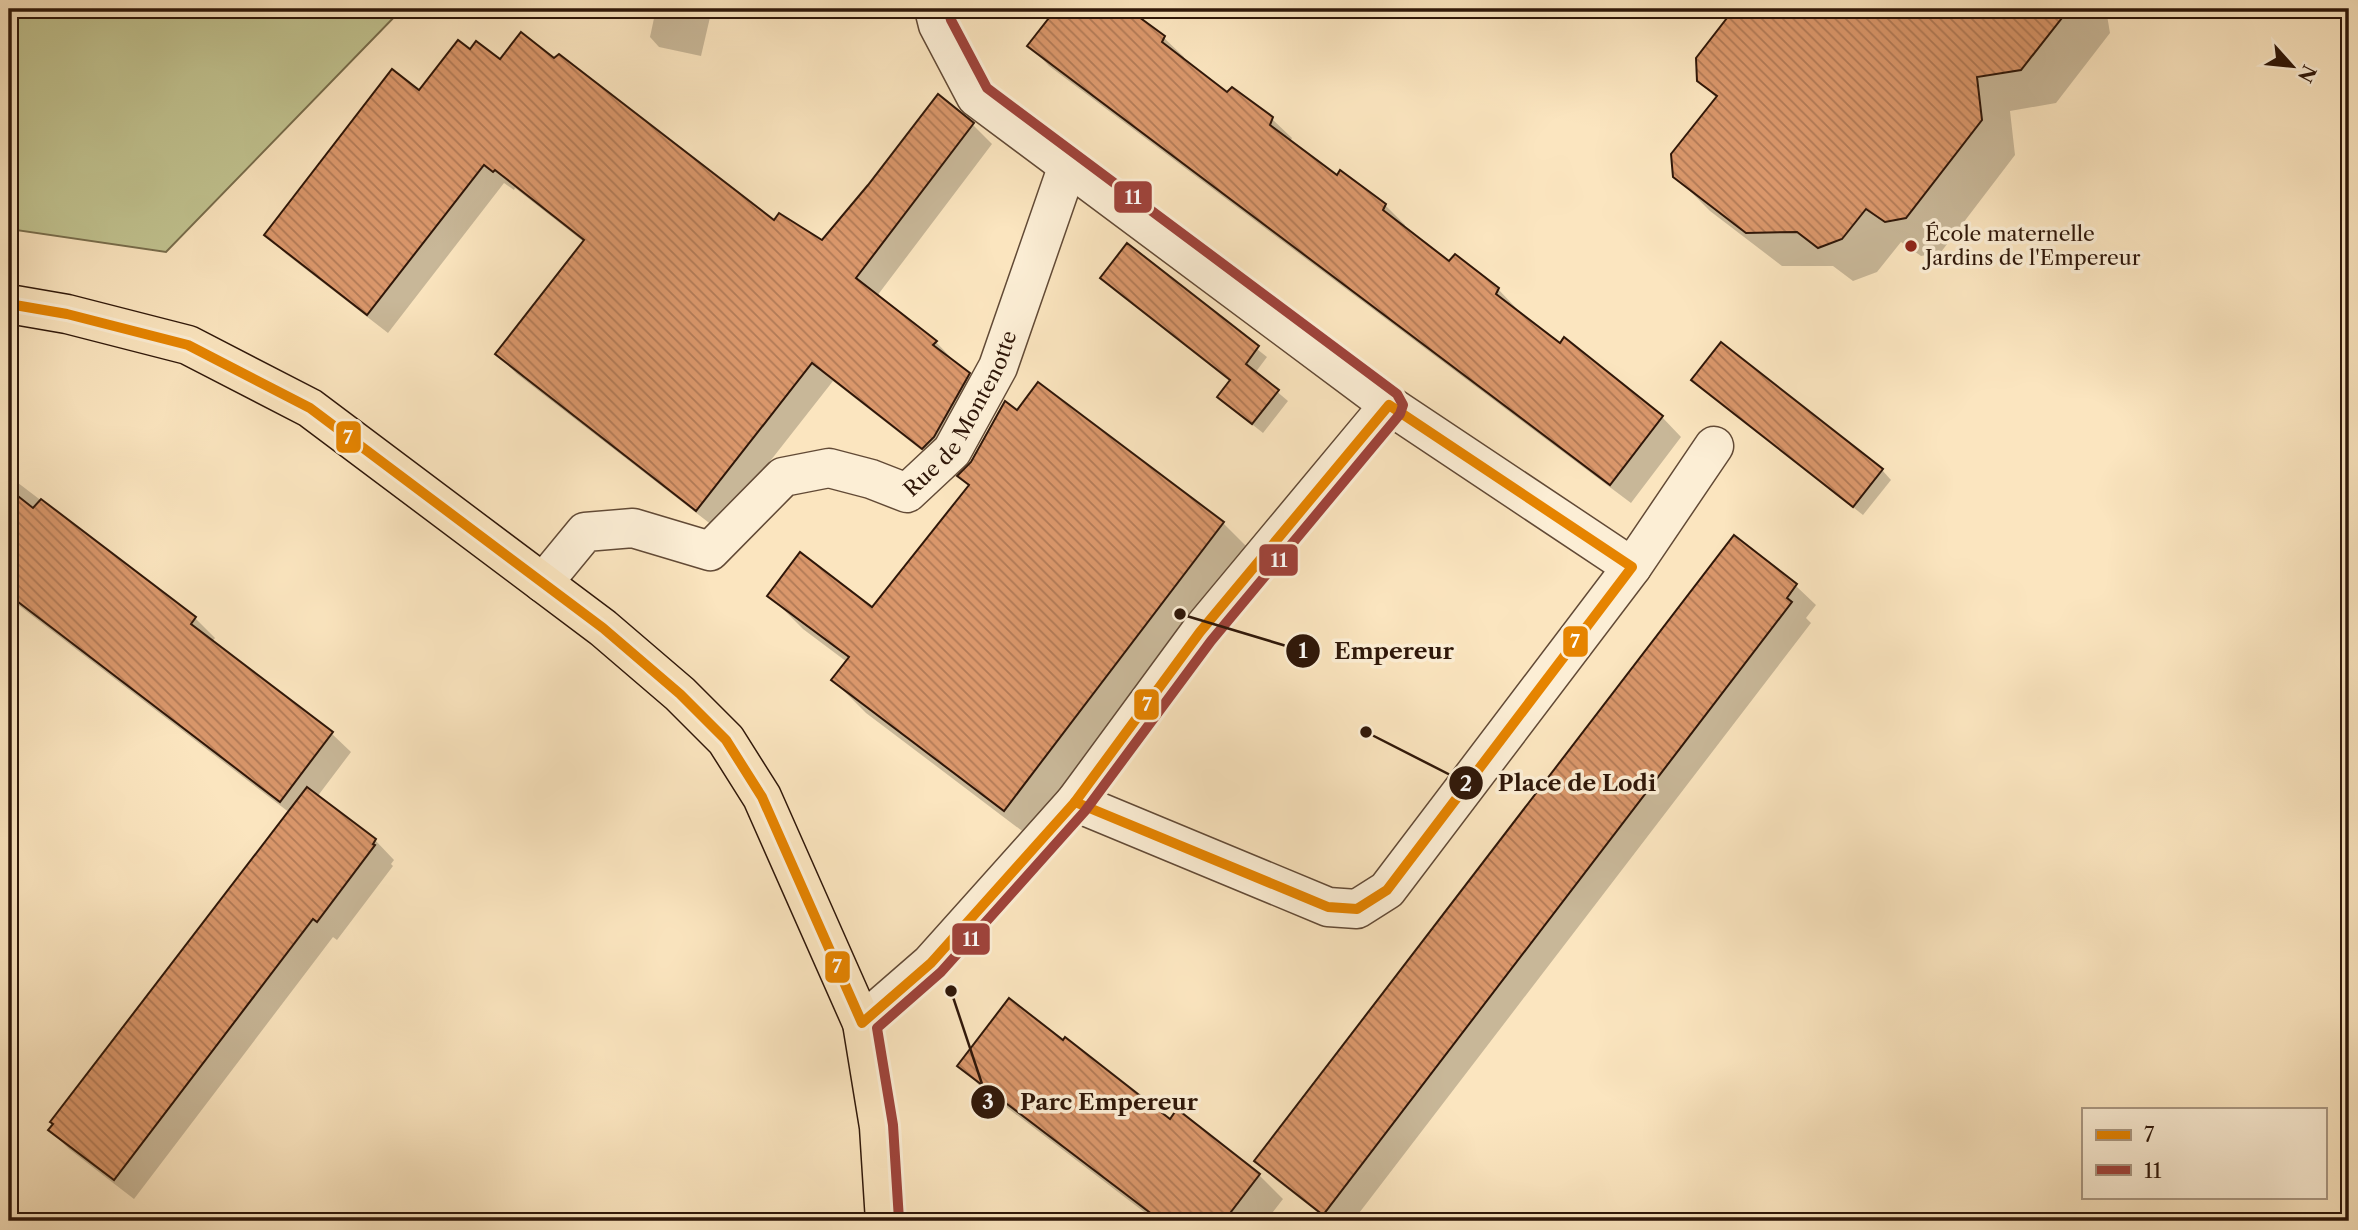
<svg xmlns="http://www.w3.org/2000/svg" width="2358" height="1230" font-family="'Libre Caslon Text',serif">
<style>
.grass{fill:#c1c390;stroke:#786d4c;stroke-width:2}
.shadow{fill:#0003}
.building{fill:url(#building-back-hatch);stroke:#2f1709;stroke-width:2}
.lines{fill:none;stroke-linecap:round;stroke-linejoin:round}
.minor-casing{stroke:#624a36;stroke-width:41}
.major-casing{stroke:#2f1709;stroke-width:41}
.minor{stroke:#fceed5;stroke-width:38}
.major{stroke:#fbe5bf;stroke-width:38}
.bus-1-casing{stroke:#fceed5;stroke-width:16}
.bus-2-casing{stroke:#fceed5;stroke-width:16}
.bus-1{stroke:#e68400;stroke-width:10}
.bus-2{stroke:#9f433b;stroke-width:10}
.poi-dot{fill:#8f2418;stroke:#fceed5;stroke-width:2.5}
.labels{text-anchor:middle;stroke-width:7;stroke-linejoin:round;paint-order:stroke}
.poi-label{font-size:21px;fill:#2f1709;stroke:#fceed5;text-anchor:start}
.street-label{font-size:21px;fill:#2f1709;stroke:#fceed5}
.leader{fill:none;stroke:#2f1709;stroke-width:2.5}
.callout-dot{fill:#2f1709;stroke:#fceed5;stroke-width:2.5}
.mark-label{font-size:21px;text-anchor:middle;font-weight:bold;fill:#fff}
.callout-label{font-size:23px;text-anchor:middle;font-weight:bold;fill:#2f1709;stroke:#fceed5;stroke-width:7;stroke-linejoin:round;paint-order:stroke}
.line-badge{stroke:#fceed5;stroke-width:2.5}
.badge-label{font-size:19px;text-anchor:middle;font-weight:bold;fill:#fff}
</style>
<defs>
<pattern id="building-back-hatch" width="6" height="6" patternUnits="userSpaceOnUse" patternTransform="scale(1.75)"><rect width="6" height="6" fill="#da976b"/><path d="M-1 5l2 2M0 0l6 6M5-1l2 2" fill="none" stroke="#b17a56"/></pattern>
</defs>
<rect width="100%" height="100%" fill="#fbe5bf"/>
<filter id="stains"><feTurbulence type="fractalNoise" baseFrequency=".00286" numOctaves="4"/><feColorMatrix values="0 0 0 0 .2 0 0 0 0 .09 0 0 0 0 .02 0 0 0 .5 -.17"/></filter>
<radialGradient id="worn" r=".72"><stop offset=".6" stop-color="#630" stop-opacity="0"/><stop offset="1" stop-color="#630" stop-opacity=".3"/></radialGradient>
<path class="grass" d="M 9,9 L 402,9 L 166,252 L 9,229 Z"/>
<g class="shadow">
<path d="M 656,9 L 707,9 L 711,13 L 701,56 L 659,47 L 650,37 Z"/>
<path d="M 1059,9 L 1125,9 L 1164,38 L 1184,57 L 1183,60 L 1227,94 L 1272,119 L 1292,138 L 1290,142 L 1337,178 L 1385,205 L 1405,225 L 1403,227 L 1449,263 L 1498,289 L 1517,309 L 1516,311 L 1560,346 L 1565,339 L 1662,417 L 1681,437 L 1631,503 L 1049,66 L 1030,46 Z"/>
<path d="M 1736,9 L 2106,9 L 2110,33 L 2056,103 L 2010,111 L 2015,155 L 1941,252 L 1921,256 L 1901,242 L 1877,272 L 1853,281 L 1833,266 L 1782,266 L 1710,211 L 1675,176 L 1717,99 L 1699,80 L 1698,59 Z"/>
<path d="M 470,51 L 500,62 L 775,222 L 822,243 L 870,186 L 938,97 L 973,125 L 992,144 L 877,296 L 936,342 L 955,362 L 954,364 L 988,395 L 943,467 L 833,381 L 717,529 L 517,374 L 497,354 L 584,242 L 515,188 L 514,190 L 504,183 L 388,333 L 286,254 L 266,235 L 419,92 Z"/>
<path d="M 1127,246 L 1267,357 L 1255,373 L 1288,401 L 1263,433 L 1229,406 L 1231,381 L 1102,278 Z"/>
<path d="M 1703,389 L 1882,470 L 1891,480 L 1863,515 Z"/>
<path d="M 1018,413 L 1223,523 L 1256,556 L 1038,843 L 866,713 L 833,680 L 847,662 L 803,629 L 770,596 L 872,609 L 970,487 L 959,476 Z"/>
<path d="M 9,476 L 195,618 L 215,638 L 212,642 L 331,733 L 351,752 L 317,797 L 375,840 L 394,860 L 391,864 L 393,866 L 337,940 L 333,937 L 134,1199 L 69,1149 L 50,1130 L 290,813 L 9,598 Z"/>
<path d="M 1734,538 L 1796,586 L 1816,605 L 1806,618 L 1811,623 L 1353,1221 L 1329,1221 L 1276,1180 L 1257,1161 Z"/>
<path d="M 960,1066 L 1170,1121 L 1177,1112 L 1259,1175 L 1283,1199 L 1266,1221 L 1156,1221 L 984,1090 Z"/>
</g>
<g class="building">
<path d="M 1056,9 L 1128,9 L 1165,36 L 1162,42 L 1227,92 L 1232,87 L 1273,117 L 1270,125 L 1337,175 L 1340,170 L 1386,204 L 1383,210 L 1449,261 L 1455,254 L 1499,288 L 1496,294 L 1560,343 L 1564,337 L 1663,416 L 1610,485 L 1027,46 Z"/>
<path d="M 1734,9 L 2069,9 L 2021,70 L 1977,77 L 1982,120 L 1906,218 L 1885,222 L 1866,209 L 1842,239 L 1818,248 L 1797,232 L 1746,233 L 1673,177 L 1671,154 L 1717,96 L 1697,81 L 1696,58 Z"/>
<path d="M 521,32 L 554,58 L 559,54 L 774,220 L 779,213 L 822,240 L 868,185 L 938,94 L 974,123 L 856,278 L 937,341 L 933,345 L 970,373 L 934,437 L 922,449 L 812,363 L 696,511 L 495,354 L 584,240 L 495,170 L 493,172 L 484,165 L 367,315 L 264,235 L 392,69 L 419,90 L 458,40 L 470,49 L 476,41 L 500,59 Z"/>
<path d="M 1127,243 L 1259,346 L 1246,364 L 1279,390 L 1252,424 L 1217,397 L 1230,380 L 1100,278 Z"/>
<path d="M 1721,342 L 1883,469 L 1853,507 L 1691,380 Z"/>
<path d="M 1038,382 L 1224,522 L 1004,811 L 831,680 L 849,657 L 767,596 L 800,552 L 872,607 L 969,485 L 957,476 L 971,462 L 1005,401 L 1017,410 Z"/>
<path d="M 9,489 L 33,508 L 41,499 L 196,617 L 191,624 L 333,732 L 280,802 L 9,595 Z"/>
<path d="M 1734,535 L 1797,584 L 1787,598 L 1792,602 L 1323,1215 L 1254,1161 Z"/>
<path d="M 307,787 L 376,839 L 373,844 L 375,845 L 317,922 L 313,919 L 114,1180 L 48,1130 L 53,1124 L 50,1122 Z"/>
<path d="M 1009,998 L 1063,1040 L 1065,1037 L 1170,1119 L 1177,1109 L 1260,1174 L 1224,1221 L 1161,1221 L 957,1066 Z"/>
</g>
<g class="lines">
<defs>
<g id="minor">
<path d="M 934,9 L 938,25 L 976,97 L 1389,405 L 1632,567"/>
<path id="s1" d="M 543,583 L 585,532 L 633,528 L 710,551 L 783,477 L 829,468 L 871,479 L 907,493 L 952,451 L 998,367 L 1068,165"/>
<path d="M 1075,802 L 1328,907 L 1357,909 L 1387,890 L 1632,567 L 1714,446"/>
<path d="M 862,1023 L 931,963 L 1075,802 L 1200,632 L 1389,405"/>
</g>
<path id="major" d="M 9,304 L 67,314 L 188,345 L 310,408 L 603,628 L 680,694 L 726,740 L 762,797 L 862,1023 L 879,1127 L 885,1221"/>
</defs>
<use href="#minor" class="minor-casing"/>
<use href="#major" class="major-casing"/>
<use href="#minor" class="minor"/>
<use href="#major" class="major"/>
<defs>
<g id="bus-1">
<path d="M 9,304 L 67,314 L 188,345 L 310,408 L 603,628 L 680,694 L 726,740 L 762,797 L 862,1023 L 931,963 L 1075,802"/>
<path d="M 1389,405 L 1632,567 L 1387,890 L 1357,909 L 1328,907 L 1075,802 L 1200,632 Z"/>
</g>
<path id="bus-2" d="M 899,1220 L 893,1125 L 877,1028 L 941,972 L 1085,811 L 1211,641 L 1400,414 L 1403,405 L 1397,394 L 987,88 L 951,20 L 948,9"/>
</defs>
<use href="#bus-1" class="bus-1-casing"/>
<use href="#bus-2" class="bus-2-casing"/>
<use href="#bus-1" class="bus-1"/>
<use href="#bus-2" class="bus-2"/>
</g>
<circle class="poi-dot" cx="1911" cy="246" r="7"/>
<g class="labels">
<g class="poi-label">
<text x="1925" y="241">École maternelle<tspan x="1925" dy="24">Jardins de l'Empereur</tspan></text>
</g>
<g class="street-label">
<text dy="7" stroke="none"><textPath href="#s1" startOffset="525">Rue de Montenotte</textPath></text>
</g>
</g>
<path class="leader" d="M1180 614L1303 651M1366 732L1466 783M951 991L988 1102"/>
<g class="callout-dot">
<circle cx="1180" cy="614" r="7"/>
<circle cx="1366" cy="732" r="7"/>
<circle cx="951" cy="991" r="7"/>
<circle cx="1303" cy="651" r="18"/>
<circle cx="1466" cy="783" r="18"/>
<circle cx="988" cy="1102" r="18"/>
</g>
<g class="mark-label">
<text x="1303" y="658">1</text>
<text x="1466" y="791">2</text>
<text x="988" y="1109">3</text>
</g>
<g class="callout-label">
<text x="1394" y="659">Empereur</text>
<text x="1577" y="791">Place de Lodi</text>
<text x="1109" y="1110">Parc Empereur</text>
</g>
<g class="line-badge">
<rect x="1113" y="180" width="40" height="34" rx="7" fill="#9f433b"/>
<rect x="335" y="420" width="27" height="34" rx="7" fill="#e68400"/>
<rect x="1258" y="543" width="41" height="34" rx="7" fill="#9f433b"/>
<rect x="1562" y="625" width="27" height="33" rx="7" fill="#e68400"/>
<rect x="1133" y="688" width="27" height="33" rx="7" fill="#e68400"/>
<rect x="951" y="922" width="40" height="34" rx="7" fill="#9f433b"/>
<rect x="824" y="950" width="27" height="34" rx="7" fill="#e68400"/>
</g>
<g class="badge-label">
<text x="1133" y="204">11</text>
<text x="348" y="444">7</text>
<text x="1279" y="567">11</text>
<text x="1575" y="648">7</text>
<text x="1147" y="711">7</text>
<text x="971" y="946">11</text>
<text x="837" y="973">7</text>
</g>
<rect width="2358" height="1230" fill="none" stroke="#fbe5bf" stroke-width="35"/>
<rect x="10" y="10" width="2337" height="1209" fill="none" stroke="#2f1709" stroke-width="3.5"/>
<rect x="18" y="18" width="2323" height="1195" fill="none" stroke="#2f1709" stroke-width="2"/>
<rect x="2082" y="1108" width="245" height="91" fill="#fceed5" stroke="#aa9883" stroke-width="2"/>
<rect x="2096" y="1130" width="35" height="10" fill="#e68400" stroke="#aa9883" stroke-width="2"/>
<text x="2144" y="1142" font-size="21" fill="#2f1709">7</text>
<rect x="2096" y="1165" width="35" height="10" fill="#9f433b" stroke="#aa9883" stroke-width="2"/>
<text x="2144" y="1178" font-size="21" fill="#2f1709">11</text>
<g transform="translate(2292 66) rotate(117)" stroke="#fceed5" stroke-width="5" paint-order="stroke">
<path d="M0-5L12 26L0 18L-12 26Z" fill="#2f1709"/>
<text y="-10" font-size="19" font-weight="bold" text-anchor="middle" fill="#2f1709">N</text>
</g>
<rect width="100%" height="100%" filter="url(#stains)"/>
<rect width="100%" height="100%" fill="url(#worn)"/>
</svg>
